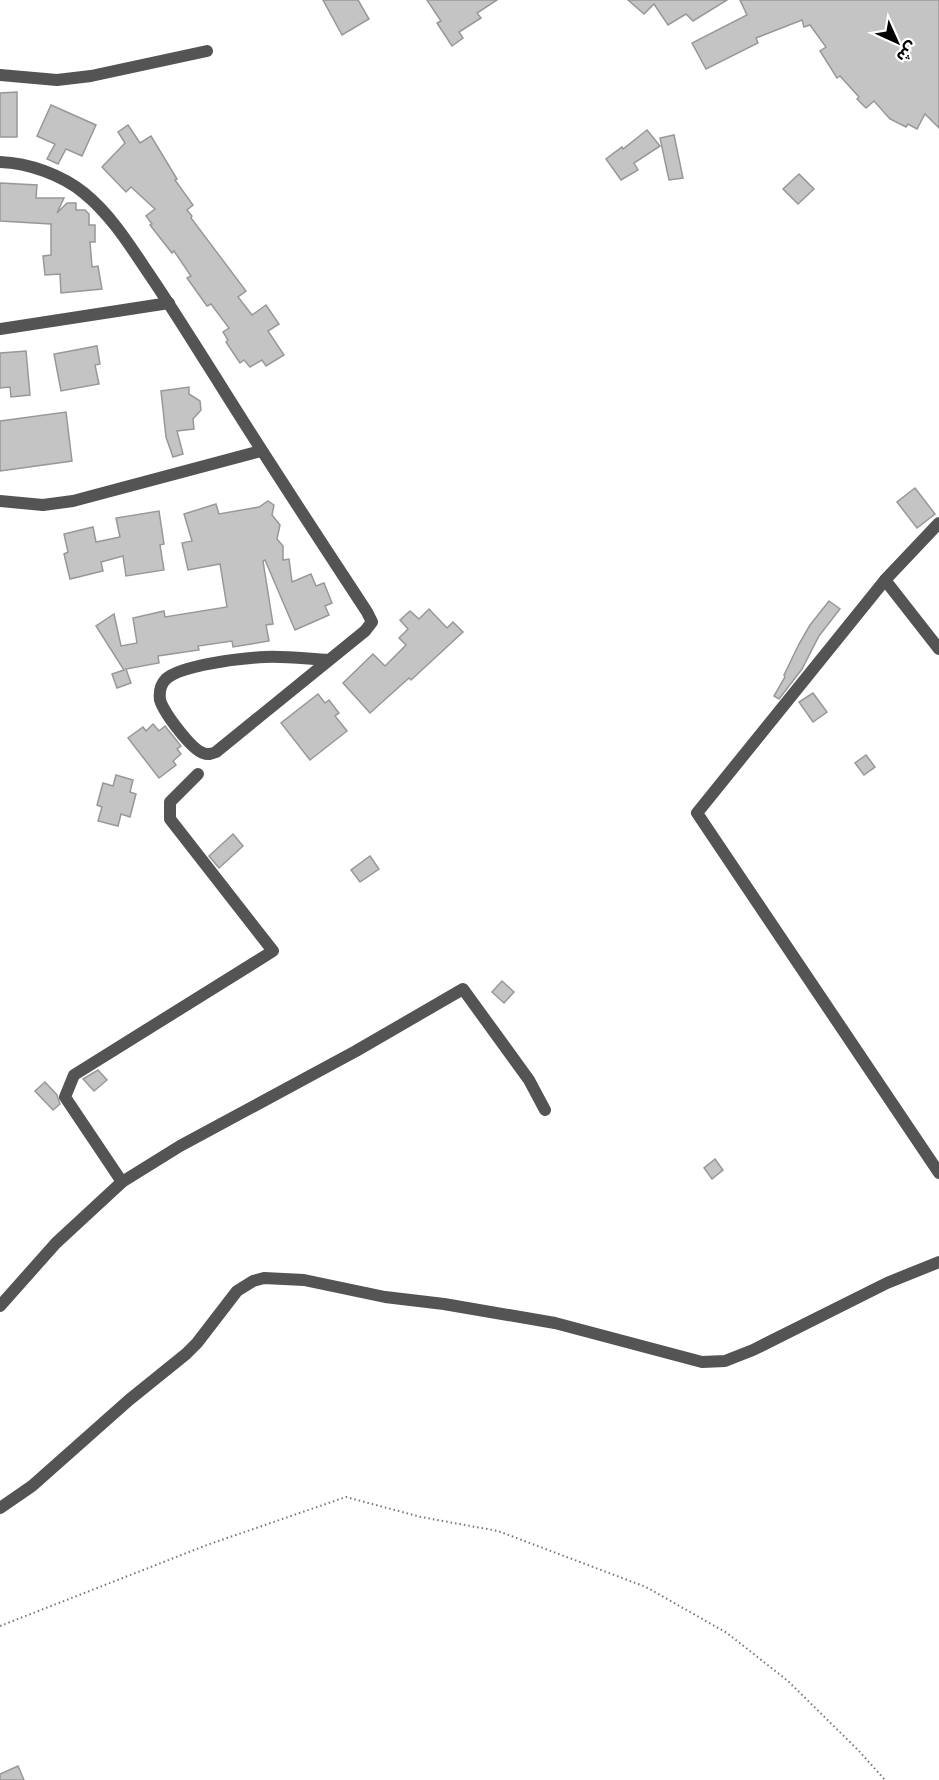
<svg xmlns="http://www.w3.org/2000/svg" width="939" height="1780" font-family="Barlow,'Noto Sans Arabic',sans-serif">
<style>
.building{fill:#c4c4c4;stroke:#989898;stroke-width:1.5}
.lines{fill:none;stroke-linecap:round;stroke-linejoin:round}
.path{stroke:#767676;stroke-width:2;stroke-dasharray:1.5 3;stroke-linecap:butt}
.minor{stroke:#545454;stroke-width:12}
</style>
<rect width="100%" height="100%" fill="#fff"/>
<g class="building">
<path d="M 323,0 L 358,0 L 369,19 L 342,35 Z"/>
<path d="M 427,0 L 497,0 L 477,13 L 481,18 L 459,32 L 463,38 L 452,46 L 437,23 L 441,21 Z"/>
<path d="M 628,0 L 727,0 L 693,21 L 686,14 L 668,25 L 654,4 L 644,14 Z"/>
<path d="M 740,0 L 939,0 L 939,128 L 925,114 L 917,129 L 908,124 L 906,127 L 890,119 L 874,101 L 866,108 L 857,99 L 859,97 L 840,76 L 837,78 L 820,51 L 826,47 L 810,25 L 804,27 L 802,20 L 756,38 L 758,43 L 706,69 L 692,43 L 747,15 Z"/>
<path d="M 17,92 L 17,137 L 0,137 L 0,93 Z"/>
<path d="M 51,105 L 96,125 L 82,156 L 66,149 L 58,164 L 47,159 L 55,144 L 37,136 Z"/>
<path d="M 128,125 L 140,143 L 151,136 L 157,146 L 177,179 L 175,180 L 193,205 L 187,210 L 192,216 L 191,218 L 246,291 L 238,297 L 252,315 L 266,305 L 279,324 L 268,331 L 284,355 L 266,366 L 262,360 L 250,367 L 244,360 L 240,363 L 226,342 L 228,340 L 223,332 L 229,328 L 211,304 L 207,306 L 187,278 L 191,276 L 174,251 L 172,253 L 150,225 L 152,224 L 146,216 L 155,209 L 131,187 L 126,192 L 102,167 L 125,143 L 118,132 Z"/>
<path d="M 647,130 L 660,146 L 634,163 L 638,170 L 621,180 L 606,159 L 622,147 L 623,149 Z"/>
<path d="M 674,135 L 683,178 L 669,180 L 660,138 Z"/>
<path d="M 799,174 L 814,189 L 798,204 L 783,189 Z"/>
<path d="M 0,183 L 37,185 L 36,198 L 64,198 L 57,213 L 67,203 L 76,203 L 76,210 L 85,210 L 89,214 L 89,225 L 95,225 L 95,242 L 90,242 L 92,267 L 98,266 L 102,289 L 61,293 L 60,274 L 45,275 L 43,256 L 51,255 L 51,224 L 0,221 Z"/>
<path d="M 97,346 L 100,364 L 95,365 L 99,384 L 61,391 L 54,354 Z"/>
<path d="M 26,351 L 30,395 L 11,397 L 10,387 L 0,388 L 0,353 Z"/>
<path d="M 189,387 L 189,394 L 200,401 L 201,410 L 193,419 L 194,429 L 177,431 L 183,454 L 173,457 L 166,437 L 161,391 Z"/>
<path d="M 66,412 L 72,461 L 0,471 L 0,421 Z"/>
<path d="M 915,488 L 935,514 L 917,528 L 897,502 Z"/>
<path d="M 268,501 L 274,505 L 272,515 L 280,525 L 277,539 L 283,546 L 283,560 L 289,559 L 292,582 L 311,574 L 316,586 L 324,583 L 332,603 L 325,606 L 329,615 L 295,630 L 265,560 L 263,561 L 273,624 L 266,625 L 269,641 L 233,647 L 232,641 L 198,646 L 199,650 L 158,656 L 159,663 L 126,669 L 131,683 L 117,688 L 112,674 L 124,670 L 96,626 L 114,614 L 121,646 L 137,643 L 133,618 L 164,611 L 165,617 L 227,607 L 220,564 L 188,570 L 182,543 L 192,541 L 184,514 L 216,504 L 219,514 L 259,507 Z"/>
<path d="M 159,511 L 164,544 L 160,545 L 164,570 L 126,576 L 123,556 L 101,562 L 103,571 L 70,579 L 64,554 L 68,552 L 64,534 L 93,527 L 96,542 L 120,537 L 116,518 Z"/>
<path d="M 829,601 L 840,609 L 819,636 L 802,669 L 779,699 L 774,696 L 785,677 L 784,675 L 799,644 L 810,625 Z"/>
<path d="M 429,609 L 447,628 L 453,622 L 463,632 L 411,680 L 409,678 L 370,713 L 343,683 L 373,654 L 385,666 L 406,645 L 399,638 L 408,629 L 400,620 L 410,611 L 419,619 Z"/>
<path d="M 813,693 L 827,712 L 813,722 L 799,702 Z"/>
<path d="M 318,694 L 325,703 L 329,700 L 339,713 L 335,716 L 347,731 L 310,760 L 281,723 Z"/>
<path d="M 153,724 L 159,731 L 165,726 L 181,746 L 177,749 L 181,754 L 173,761 L 176,765 L 159,778 L 128,738 L 143,727 L 146,731 Z"/>
<path d="M 866,755 L 875,767 L 864,775 L 855,763 Z"/>
<path d="M 116,775 L 133,780 L 130,792 L 136,794 L 130,817 L 121,814 L 118,826 L 98,821 L 102,807 L 97,805 L 103,783 L 113,786 Z"/>
<path d="M 233,834 L 243,846 L 219,868 L 209,856 Z"/>
<path d="M 370,856 L 379,869 L 360,882 L 351,870 Z"/>
<path d="M 502,981 L 514,992 L 504,1003 L 492,992 Z"/>
<path d="M 98,1070 L 107,1080 L 94,1091 L 83,1079 Z"/>
<path d="M 45,1082 L 57,1095 L 60,1104 L 53,1110 L 35,1091 Z"/>
<path d="M 715,1159 L 723,1170 L 712,1179 L 704,1168 Z"/>
<path d="M 18,1766 L 24,1780 L 0,1780 L 0,1774 Z"/>
</g>
<g class="lines">
<path class="path" d="M 0,1626 L 207,1545 L 346,1497 L 421,1517 L 498,1531 L 646,1587 L 727,1633 L 788,1681 L 859,1751 L 885,1780"/>
<g class="minor">
<path d="M 0,75 L 57,80 L 91,76 L 207,51"/>
<path d="M 0,162 C 29,163 62,175 84,193 C 110,214 129,244 147,271 C 171,306 193,342 216,378 C 265,457 316,534 367,612 L 372,622 L 365,631 L 216,752 C 211,754 208,755 203,753 C 191,749 164,713 160,700 C 159,692 161,684 166,679 C 181,665 243,658 265,657 C 286,656 308,659 329,660"/>
<path d="M 0,329 L 169,303"/>
<path d="M 0,501 L 43,505 L 73,501 L 261,451"/>
<path d="M 939,523 L 885,580 L 697,813 L 939,1173"/>
<path d="M 885,580 L 939,649"/>
<path d="M 122,1182 L 65,1097 L 74,1075 L 273,951 L 170,819 L 170,802 L 198,774"/>
<path d="M 0,1306 L 56,1243 L 122,1182 L 180,1146 L 356,1051 L 463,989 L 529,1080 L 545,1110"/>
<path d="M 0,1508 L 32,1486 L 129,1400 L 186,1354 L 197,1343 L 237,1291 L 253,1281 L 264,1278 L 304,1280 L 385,1297 L 444,1304 L 555,1323 L 702,1362 L 725,1361 L 753,1350 L 887,1283 L 939,1262"/>
</g>
</g>
<g transform="translate(897 42) rotate(135)" stroke="#ffffff" stroke-width="4.5" paint-order="stroke">
<path d="M0-4.5L10 22L0 15L-10 22Z" fill="#000000"/>
<text y="-9" font-size="16" font-weight="bold" text-anchor="middle" fill="#000000">ش</text>
</g>
</svg>
